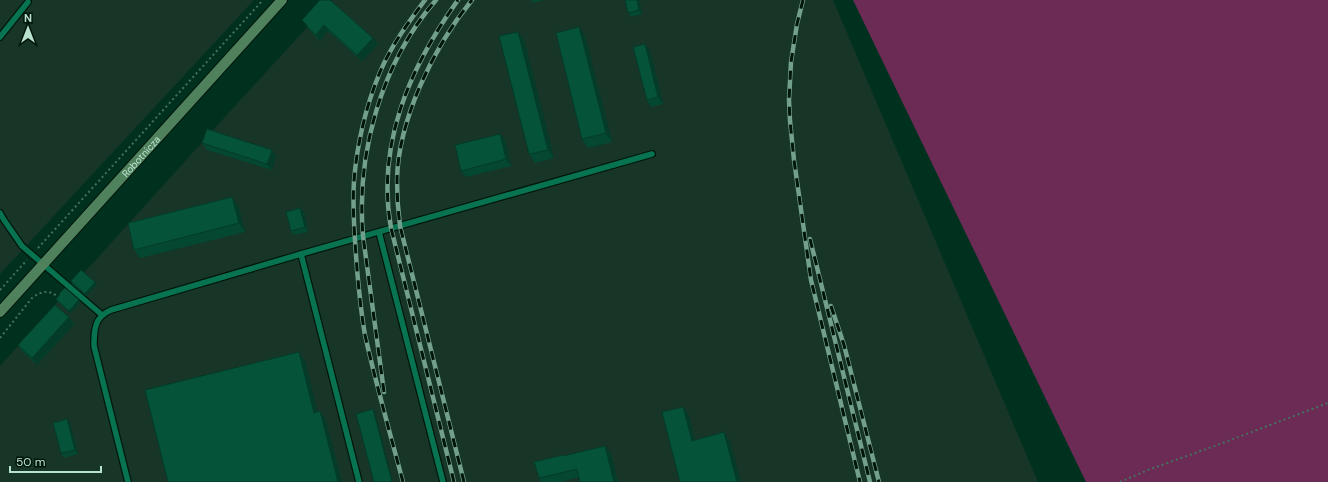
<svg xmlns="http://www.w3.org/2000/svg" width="1328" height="482" font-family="'DM Sans',sans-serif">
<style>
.built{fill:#173628}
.green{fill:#6b2b55}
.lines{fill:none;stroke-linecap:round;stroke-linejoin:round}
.lane-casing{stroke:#00160b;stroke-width:8}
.secondary-casing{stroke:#00160b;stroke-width:12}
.path{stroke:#44725f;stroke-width:2;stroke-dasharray:2 3;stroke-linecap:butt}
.lane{stroke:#077350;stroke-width:5.5}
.secondary{stroke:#50815d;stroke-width:10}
.rail-casing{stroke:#73a08c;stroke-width:4.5}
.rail{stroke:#00160b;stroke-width:3;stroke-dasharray:9;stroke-linecap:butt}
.wall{fill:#044832}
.shaded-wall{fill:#043b29}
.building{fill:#05543a;stroke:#043b29}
.labels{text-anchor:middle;stroke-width:3.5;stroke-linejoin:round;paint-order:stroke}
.street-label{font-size:10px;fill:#b8e2cd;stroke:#00160b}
</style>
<rect width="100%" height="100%" fill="#00311f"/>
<g class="built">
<path d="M 0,0 L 254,0 L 0,274 Z"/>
<path d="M 332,0 L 833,0 L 1038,482 L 0,482 L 0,366 L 224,118 Z"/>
</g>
<path class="green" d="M 853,0 L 1328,0 L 1328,482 L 1086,482 Z"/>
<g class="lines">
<defs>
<g id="lane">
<path d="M 0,37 L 28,2"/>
<path d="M 0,213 L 4,220 L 22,246 L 102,315"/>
<path d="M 379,232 L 443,482"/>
<path d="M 301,254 L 359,482"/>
<path d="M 128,482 L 94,346 C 94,336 94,321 103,315 C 105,313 109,311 111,310 L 301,254 L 652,154"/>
</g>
<g id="secondary">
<path id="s1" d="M 0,312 L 282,0"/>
</g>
</defs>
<use href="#lane" class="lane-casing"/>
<use href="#secondary" class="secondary-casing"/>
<g class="path">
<path d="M 38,248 L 263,0"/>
<path d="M 0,290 L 27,260"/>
<path d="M 0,338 L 32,298 C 41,291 50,289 59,298"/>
<path d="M 1120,482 L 1148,470 L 1220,444 L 1328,403"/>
</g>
<use href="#lane" class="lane"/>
<use href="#secondary" class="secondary"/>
<defs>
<g id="rail">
<path d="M 803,0 L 797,24 L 791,62 L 789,100 L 790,121 L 794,160 L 811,280 L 860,482"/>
<path d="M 810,239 L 870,482"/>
<path d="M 831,306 L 844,345 L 879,482"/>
<path d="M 384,392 L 363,236 C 356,154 381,63 436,0"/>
<path d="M 403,482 C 390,433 376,384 365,335 C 361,313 359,291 357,269 C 355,240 352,210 354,181 C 357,144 366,106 380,72 C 391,46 408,23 425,0"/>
<path d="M 454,482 L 391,228 C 376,144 410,67 458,0"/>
<path d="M 464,482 L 400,226 C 398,211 397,195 397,180 C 398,120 434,46 472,0"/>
</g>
</defs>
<use href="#rail" class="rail-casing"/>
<use href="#rail" class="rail"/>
</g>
<g class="wall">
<path d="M 531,0 L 543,0 L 533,3 Z"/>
<path d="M 639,0 L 642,14 L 631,17 L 628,13 Z"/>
<path d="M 302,20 L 373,38 L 378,44 L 362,61 L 328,31 L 320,41 L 312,33 Z"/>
<path d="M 518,32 L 524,40 L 554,158 L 535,163 L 529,154 Z"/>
<path d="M 585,36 L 612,142 L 588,148 L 582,139 Z"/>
<path d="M 650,51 L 663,104 L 651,107 L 647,100 Z"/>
<path d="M 500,134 L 505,140 L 511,166 L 466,177 L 461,171 Z"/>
<path d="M 202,143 L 272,150 L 276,156 L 272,170 L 207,150 Z"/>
<path d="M 238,205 L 245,232 L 140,258 L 134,250 Z"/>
<path d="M 300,208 L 304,212 L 308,232 L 294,235 L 291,231 Z"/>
<path d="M 71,281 L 97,285 L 86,296 L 72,284 Z"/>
<path d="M 56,299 L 81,302 L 70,313 L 58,302 Z"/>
<path d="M 69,317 L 74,324 L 37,365 L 23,352 L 18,345 Z"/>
<path d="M 67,419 L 70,424 L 78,454 L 64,458 L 61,453 Z"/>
<path d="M 605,446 L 611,454 L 618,482 L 580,482 L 579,477 L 561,482 L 541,482 L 539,478 L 564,456 Z"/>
</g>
<g class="shaded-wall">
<path d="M 637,0 L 639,0 L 642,14 L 639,10 Z"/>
<path d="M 324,25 L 328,31 L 320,41 L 316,35 Z"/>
<path d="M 579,27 L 585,36 L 612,142 L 606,133 Z"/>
<path d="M 518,32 L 524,40 L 554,158 L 548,150 Z"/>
<path d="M 373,38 L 378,44 L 362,61 L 357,55 Z"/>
<path d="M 645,44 L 650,51 L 663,104 L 658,97 Z"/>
<path d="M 500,134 L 505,140 L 511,166 L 506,159 Z"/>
<path d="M 272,150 L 276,156 L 272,170 L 267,164 Z"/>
<path d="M 232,197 L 238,205 L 245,232 L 239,223 Z"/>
<path d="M 300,208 L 304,212 L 308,232 L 305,227 Z"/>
<path d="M 95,282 L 97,285 L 86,296 L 85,294 Z"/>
<path d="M 79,300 L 81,302 L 70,313 L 69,311 Z"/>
<path d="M 69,317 L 74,324 L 37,365 L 32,358 Z"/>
<path d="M 299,352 L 305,361 L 320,422 L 314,413 Z"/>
<path d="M 683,407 L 689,415 L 697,449 L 692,441 Z"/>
<path d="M 373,409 L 375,412 L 393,482 L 392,482 Z"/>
<path d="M 320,411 L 326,420 L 342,482 L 338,482 Z"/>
<path d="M 67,419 L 70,424 L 78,454 L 75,450 Z"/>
<path d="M 724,432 L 730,441 L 741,482 L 737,482 Z"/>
<path d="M 605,446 L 611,454 L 618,482 L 614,482 Z"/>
</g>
<g class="building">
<path d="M 320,0 L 330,0 L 373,38 L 357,55 L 324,25 L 316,35 L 307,27 L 308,26 L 302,20 Z"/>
<path d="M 625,0 L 637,0 L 639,10 L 628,13 Z"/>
<path d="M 579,27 L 606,133 L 582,139 L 556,33 Z"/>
<path d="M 518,32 L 548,150 L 529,154 L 499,36 Z"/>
<path d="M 645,44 L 658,97 L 647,100 L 633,47 Z"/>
<path d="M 207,129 L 272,150 L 267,164 L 202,143 Z"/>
<path d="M 500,134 L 506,159 L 461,171 L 455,145 Z"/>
<path d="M 232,197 L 239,223 L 134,250 L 128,223 Z"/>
<path d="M 300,208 L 305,227 L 291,231 L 286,212 Z"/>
<path d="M 81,270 L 95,282 L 85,294 L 71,281 Z"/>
<path d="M 65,288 L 79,300 L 69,311 L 56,299 L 60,295 L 59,294 Z"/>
<path d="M 55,305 L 69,317 L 32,358 L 18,345 Z"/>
<path d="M 299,352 L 314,413 L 320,411 L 338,482 L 168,482 L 145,390 Z"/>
<path d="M 683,407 L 692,441 L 724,432 L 737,482 L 680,482 L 662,412 Z"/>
<path d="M 373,409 L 392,482 L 374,482 L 356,414 Z"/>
<path d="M 67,419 L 75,450 L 61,453 L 53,423 Z"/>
<path d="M 605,446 L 614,482 L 580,482 L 577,469 L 539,478 L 534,462 L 563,455 L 563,456 Z"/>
</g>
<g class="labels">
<g class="street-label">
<text dy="4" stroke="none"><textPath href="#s1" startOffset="210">Robotnicza</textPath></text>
</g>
</g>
<g transform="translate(28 28)" stroke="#00160b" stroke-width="3" paint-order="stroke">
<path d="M0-3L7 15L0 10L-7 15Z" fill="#b8e2cd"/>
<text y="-6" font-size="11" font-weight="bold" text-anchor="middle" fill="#b8e2cd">N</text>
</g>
<path d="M10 466v6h91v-6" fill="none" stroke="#b8e2cd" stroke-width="2"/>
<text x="16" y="466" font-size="12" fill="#b8e2cd" stroke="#00160b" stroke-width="3" paint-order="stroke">50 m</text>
</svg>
